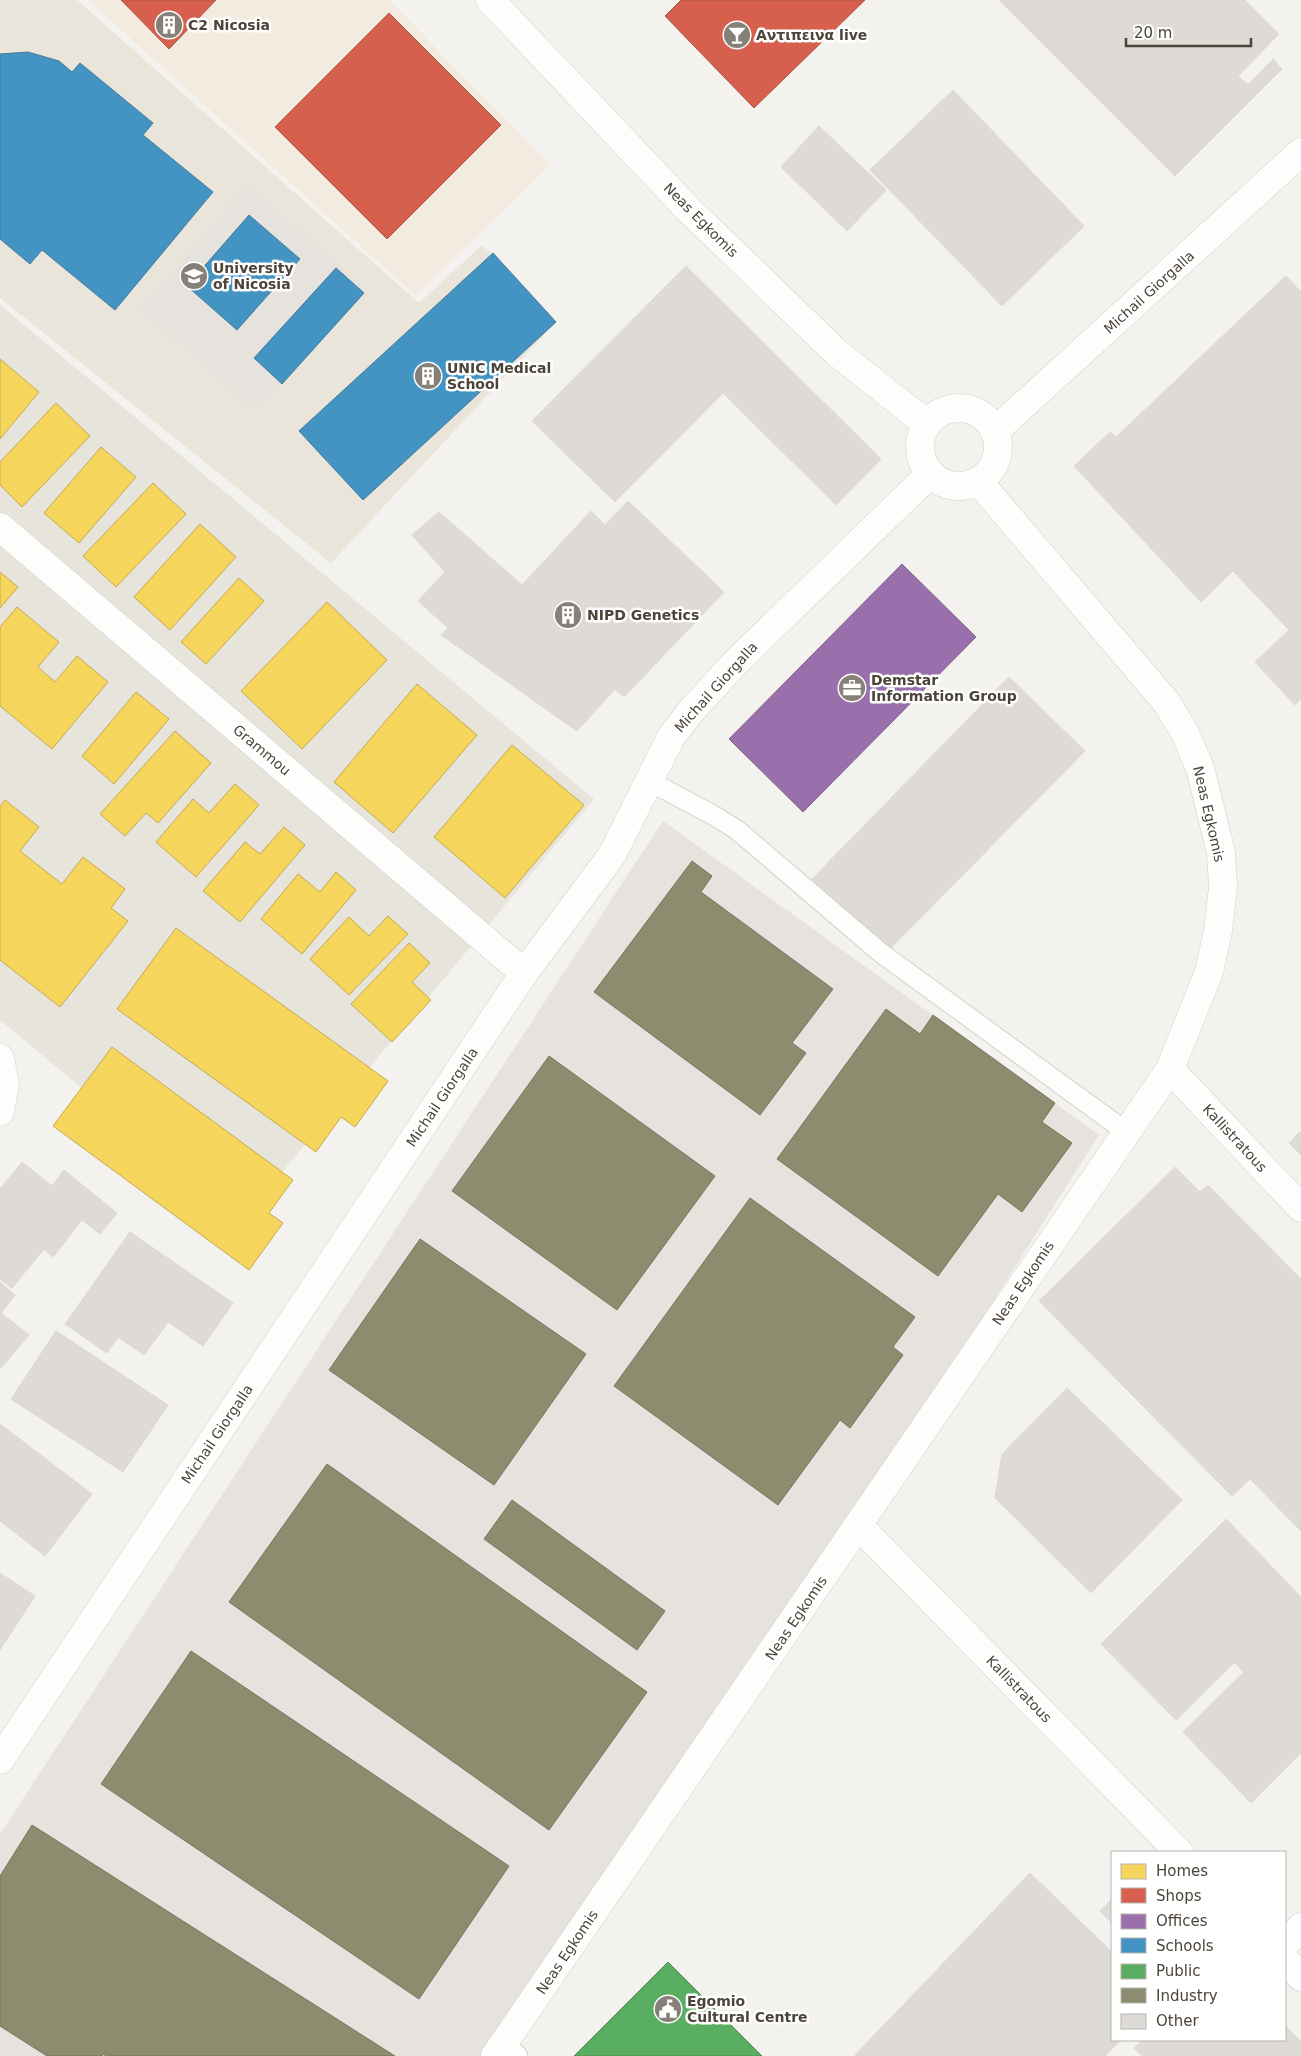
<svg xmlns="http://www.w3.org/2000/svg" width="1301" height="2056" font-family="'DejaVu Sans',sans-serif">
<style>
.residential{fill:#e7e4dc}
.commercial{fill:#f3ebdf}
.industrial{fill:#e6e2de}
.education{fill:#eae5da}
.parking{fill:#e6e3df}
.homes{fill:#f6d55c;stroke:#c3aa52}
.shops{fill:#d6604d;stroke:#ac5847}
.offices{fill:#9970ab;stroke:#826389}
.schools{fill:#4393c3;stroke:#457b9a}
.public{fill:#5aae61;stroke:#568e55}
.industry{fill:#8c8c6e;stroke:#78765e}
.building{fill:#dedbd6;stroke:#dcd9d4}
.lines{fill:none;stroke-linecap:round;stroke-linejoin:round}
.service-casing{stroke:#d2d0cb;stroke-width:21}
.minor-casing{stroke:#d2d0cb;stroke-width:29}
.tertiary-casing{stroke:#d2d0cb;stroke-width:29}
.service{stroke:#fdfdfc;stroke-width:19}
.minor{stroke:#fdfdfc;stroke-width:28}
.tertiary{stroke:#fdfdfc;stroke-width:28}
.labels{text-anchor:middle;stroke-width:5;stroke-linejoin:round;paint-order:stroke}
.poi-label{font-size:14px;font-weight:bold;fill:#4b4439;stroke:#fff;text-anchor:start}
.street-label{font-size:14px;fill:#4b4439;stroke:#fff}
</style>
<rect width="100%" height="100%" fill="#f4f2ee"/>
<path class="residential" d="M 0,305 L 594,799 L 241,1221 L 0,1020 Z"/>
<path class="commercial" d="M 88,0 L 389,0 L 550,165 L 416,296 Z"/>
<path class="industrial" d="M 663,821 L 1099,1135 L 512,2056 L 0,2056 L 0,1834 Z"/>
<path class="education" d="M 0,0 L 77,0 L 419,303 L 481,246 L 493,253 L 556,322 L 331,563 L 0,298 Z"/>
<path class="parking" d="M 248,185 L 364,288 L 255,411 L 141,309 Z"/>
<g class="homes">
<path d="M 0,359 L 39,392 L 0,439 Z"/>
<path d="M 56,403 L 90,436 L 22,507 L 0,485 L 0,462 Z"/>
<path d="M 101,447 L 136,477 L 79,543 L 44,513 Z"/>
<path d="M 153,483 L 186,514 L 116,587 L 83,556 Z"/>
<path d="M 200,524 L 236,557 L 170,630 L 134,597 Z"/>
<path d="M 0,572 L 18,587 L 0,608 Z"/>
<path d="M 239,578 L 264,601 L 206,664 L 181,642 Z"/>
<path d="M 327,602 L 387,660 L 302,749 L 241,691 Z"/>
<path d="M 17,607 L 59,642 L 38,667 L 55,682 L 77,656 L 108,682 L 52,749 L 0,706 L 0,627 Z"/>
<path d="M 417,684 L 477,735 L 393,833 L 334,782 Z"/>
<path d="M 136,692 L 169,719 L 114,784 L 82,756 Z"/>
<path d="M 175,731 L 211,763 L 158,823 L 146,813 L 125,836 L 100,814 Z"/>
<path d="M 512,745 L 584,805 L 505,898 L 434,837 Z"/>
<path d="M 235,784 L 259,805 L 196,877 L 156,842 L 193,799 L 209,813 Z"/>
<path d="M 5,800 L 39,827 L 20,851 L 62,884 L 83,857 L 125,889 L 111,908 L 128,921 L 60,1007 L 0,960 L 0,806 Z"/>
<path d="M 284,827 L 305,845 L 240,922 L 203,891 L 245,842 L 260,854 Z"/>
<path d="M 336,872 L 356,890 L 302,954 L 261,919 L 298,874 L 320,892 Z"/>
<path d="M 388,916 L 408,934 L 349,995 L 310,959 L 349,917 L 369,936 Z"/>
<path d="M 176,928 L 388,1081 L 355,1127 L 341,1117 L 316,1152 L 117,1009 Z"/>
<path d="M 409,943 L 430,963 L 412,982 L 431,1000 L 392,1042 L 351,1004 Z"/>
<path d="M 112,1047 L 293,1180 L 269,1213 L 283,1223 L 249,1270 L 53,1126 Z"/>
</g>
<g class="shops">
<path d="M 121,0 L 216,0 L 169,49 Z"/>
<path d="M 681,0 L 865,0 L 754,108 L 665,16 Z"/>
<path d="M 389,13 L 501,125 L 387,239 L 275,127 Z"/>
</g>
<path class="offices" d="M 902,564 L 976,637 L 803,812 L 729,739 Z"/>
<g class="schools">
<path d="M 28,52 L 59,61 L 72,72 L 80,63 L 153,123 L 143,135 L 213,192 L 115,310 L 42,250 L 30,264 L 0,239 L 0,54 Z"/>
<path d="M 249,215 L 300,259 L 237,330 L 187,286 Z"/>
<path d="M 493,253 L 556,322 L 363,500 L 299,431 Z"/>
<path d="M 336,268 L 364,293 L 282,384 L 254,358 Z"/>
</g>
<path class="public" d="M 668,1962 L 762,2056 L 574,2056 Z"/>
<g class="industry">
<path d="M 692,861 L 712,876 L 701,892 L 833,989 L 792,1043 L 806,1053 L 760,1115 L 594,992 Z"/>
<path d="M 886,1009 L 920,1034 L 933,1015 L 1055,1103 L 1042,1122 L 1072,1143 L 1022,1212 L 998,1194 L 938,1276 L 777,1159 Z"/>
<path d="M 549,1056 L 715,1176 L 617,1310 L 452,1191 Z"/>
<path d="M 750,1198 L 915,1317 L 893,1347 L 903,1355 L 850,1428 L 840,1420 L 778,1505 L 614,1386 Z"/>
<path d="M 420,1239 L 586,1354 L 494,1485 L 329,1370 Z"/>
<path d="M 327,1464 L 647,1692 L 549,1830 L 229,1602 Z"/>
<path d="M 512,1500 L 665,1611 L 637,1650 L 484,1539 Z"/>
<path d="M 191,1651 L 509,1866 L 419,1999 L 101,1784 Z"/>
<path d="M 32,1825 L 395,2056 L 106,2056 L 103,2054 L 102,2056 L 47,2056 L 0,2026 L 0,1876 Z"/>
</g>
<g class="building">
<path d="M 999,0 L 1245,0 L 1279,34 L 1238,76 L 1248,85 L 1273,59 L 1282,69 L 1175,176 Z"/>
<path d="M 953,90 L 1084,226 L 1002,306 L 870,170 Z"/>
<path d="M 819,126 L 886,190 L 847,231 L 781,167 Z"/>
<path d="M 686,266 L 881,459 L 836,505 L 723,393 L 615,502 L 532,421 Z"/>
<path d="M 1286,276 L 1301,292 L 1301,699 L 1295,705 L 1255,662 L 1289,630 L 1233,571 L 1201,602 L 1074,466 L 1110,432 L 1116,437 Z"/>
<path d="M 628,501 L 724,592 L 624,697 L 615,689 L 577,731 L 441,635 L 448,628 L 418,601 L 445,572 L 412,535 L 439,512 L 522,585 L 591,511 L 605,525 Z"/>
<path d="M 1009,677 L 1085,751 L 887,952 L 812,879 Z"/>
<path d="M 1301,1131 L 1301,1155 L 1289,1143 Z"/>
<path d="M 22,1162 L 52,1186 L 64,1170 L 117,1213 L 100,1234 L 82,1220 L 53,1257 L 44,1249 L 12,1288 L 0,1279 L 0,1189 Z"/>
<path d="M 1175,1167 L 1200,1192 L 1208,1185 L 1301,1279 L 1301,1334 L 1299,1336 L 1301,1338 L 1301,1531 L 1250,1479 L 1232,1496 L 1039,1301 Z"/>
<path d="M 130,1232 L 233,1303 L 203,1346 L 168,1322 L 144,1355 L 118,1337 L 107,1353 L 65,1324 Z"/>
<path d="M 0,1282 L 15,1295 L 1,1313 L 29,1335 L 0,1369 Z"/>
<path d="M 56,1331 L 168,1405 L 123,1472 L 11,1399 Z"/>
<path d="M 1067,1388 L 1182,1500 L 1091,1593 L 995,1498 L 1002,1454 Z"/>
<path d="M 0,1424 L 92,1494 L 45,1556 L 0,1521 Z"/>
<path d="M 1226,1519 L 1301,1597 L 1176,1720 L 1101,1644 Z"/>
<path d="M 0,1573 L 35,1596 L 0,1650 Z"/>
<path d="M 1301,1597 L 1301,1731 L 1234,1662 Z"/>
<path d="M 1244,1672 L 1301,1731 L 1301,1753 L 1251,1803 L 1183,1732 Z"/>
<path d="M 1030,1873 L 1112,1952 L 1112,2040 L 1121,2040 L 1105,2056 L 856,2056 L 855,2055 Z"/>
<path d="M 1112,1899 L 1112,1923 L 1100,1911 Z"/>
<path d="M 1285,2025 L 1301,2042 L 1301,2056 L 1142,2056 L 1134,2048 L 1143,2040 L 1285,2040 Z"/>
</g>
<g class="lines">
<defs>
<g id="service">
<path d="M 649,781 L 713,815 L 737,830 L 881,953 L 1125,1131"/>
<path d="M 505,2043 L 518,2056"/>
</g>
<g id="minor">
<path d="M 995,431 L 1301,152"/>
<path d="M 0,527 L 524,973"/>
<path d="M 0,1058 L 5,1084 L 0,1112"/>
<path d="M 1170,1069 L 1301,1208"/>
<path d="M 859,1526 L 1179,1852"/>
<path d="M 0,1760 L 524,973 L 612,855 L 671,737 L 692,710 L 734,664 L 930,474"/>
<path d="M 1285,1944 L 1301,1927"/>
<path d="M 1285,1960 L 1301,1977"/>
</g>
<g id="tertiary">
<path d="M 490,0 L 688,209 L 836,352 L 927,424"/>
<circle cx="959" cy="447" r="39"/>
<path d="M 495,2056 L 1170,1069 L 1209,972 L 1218,931 L 1223,887 L 1221,853 L 1200,768 L 1185,733 L 1167,703 L 978,481"/>
</g>
</defs>
<use href="#service" class="service-casing"/>
<use href="#minor" class="minor-casing"/>
<use href="#tertiary" class="tertiary-casing"/>
<use href="#service" class="service"/>
<use href="#minor" class="minor"/>
<use href="#tertiary" class="tertiary"/>
</g>
<defs>
<symbol id="building-disc" viewBox="-11 -11 22 22"><circle r="9.5" fill="#868178" stroke="#fff"/><path d="M-4-6H4V6H1V3H-1V6H-4ZM-2.5-4.3h1.7v1.8h-1.7ZM.8-4.3h1.7v1.8H.8ZM-2.5-1h1.7V.8h-1.7ZM.8-1h1.7V.8H.8Z" fill="#fff"/></symbol>
<symbol id="bar-disc" viewBox="-11 -11 22 22"><circle r="9.5" fill="#868178" stroke="#fff"/><path d="M-6-5H6L.8 .8V4.5H3.5V6h-7V4.5H-.8V.8Z" fill="#fff"/></symbol>
<symbol id="university-disc" viewBox="-11 -11 22 22"><circle r="9.5" fill="#868178" stroke="#fff"/><path d="M0-5L7-2L0 1L-7-2ZM-4 1L0 2.5L4 1V4Q0 6-4 4Z" fill="#fff"/></symbol>
<symbol id="office-disc" viewBox="-11 -11 22 22"><circle r="9.5" fill="#868178" stroke="#fff"/><path d="M-6-3h4V-5.5h4V-3h4V5H-6ZM-1-4.5V-3h2v-1.5ZM-6 0V1H6V0Z" fill="#fff"/></symbol>
<symbol id="civic-disc" viewBox="-11 -11 22 22"><circle r="9.5" fill="#868178" stroke="#fff"/><path d="M-.6-6.5H3V-4.5H.6V-3L4-1V1h2V6H-6V1h2V-1L-.6-3ZM-1.2 2.5V6h2.4V2.5Z" fill="#fff"/></symbol>
</defs>
<g fill-rule="evenodd">
<use href="#building-disc" x="153" y="9" width="32" height="32"/>
<use href="#bar-disc" x="721" y="19" width="32" height="32"/>
<use href="#university-disc" x="178" y="260" width="32" height="32"/>
<use href="#building-disc" x="412" y="360" width="32" height="32"/>
<use href="#building-disc" x="552" y="599" width="32" height="32"/>
<use href="#office-disc" x="836" y="672" width="32" height="32"/>
<use href="#civic-disc" x="652" y="1993" width="32" height="32"/>
</g>
<g class="labels">
<g class="poi-label">
<text x="188" y="30">C2 Nicosia</text>
<text x="756" y="40">Αντιπεινα live</text>
<text x="213" y="273">University<tspan x="213" dy="16">of Nicosia</tspan></text>
<text x="447" y="373">UNIC Medical<tspan x="447" dy="16">School</tspan></text>
<text x="587" y="620">NIPD Genetics</text>
<text x="871" y="685">Demstar<tspan x="871" dy="16">Information Group</tspan></text>
<text x="687" y="2006">Egomio<tspan x="687" dy="16">Cultural Centre</tspan></text>
</g>
<g class="street-label">
<text transform="translate(701 220) rotate(45)" y="5">Neas Egkomis</text>
<text transform="translate(1149 292) rotate(-42)" y="5">Michail Giorgalla</text>
<text transform="translate(716 687) rotate(-48)" y="5">Michail Giorgalla</text>
<text transform="translate(262 750) rotate(40)" y="5">Grammou</text>
<text transform="translate(1209 814) rotate(77)" y="5">Neas Egkomis</text>
<text transform="translate(442 1097) rotate(-56)" y="5">Michail Giorgalla</text>
<text transform="translate(1235 1138) rotate(47)" y="5">Kallistratous</text>
<text transform="translate(1023 1283) rotate(-56)" y="5">Neas Egkomis</text>
<text transform="translate(217 1434) rotate(-56)" y="5">Michail Giorgalla</text>
<text transform="translate(796 1618) rotate(-56)" y="5">Neas Egkomis</text>
<text transform="translate(1019 1689) rotate(46)" y="5">Kallistratous</text>
<text transform="translate(567 1952) rotate(-56)" y="5">Neas Egkomis</text>
</g>
</g>
<rect x="1111" y="1851" width="175" height="190" fill="#ffffff" stroke="#b7b4b0"/>
<rect x="1121" y="1864" width="25" height="15" fill="#f6d55c" stroke="#b7b4b0"/>
<text x="1156" y="1876" font-size="15" fill="#4b4439">Homes</text>
<rect x="1121" y="1888" width="25" height="15" fill="#d6604d" stroke="#b7b4b0"/>
<text x="1156" y="1901" font-size="15" fill="#4b4439">Shops</text>
<rect x="1121" y="1914" width="25" height="15" fill="#9970ab" stroke="#b7b4b0"/>
<text x="1156" y="1926" font-size="15" fill="#4b4439">Offices</text>
<rect x="1121" y="1938" width="25" height="15" fill="#4393c3" stroke="#b7b4b0"/>
<text x="1156" y="1951" font-size="15" fill="#4b4439">Schools</text>
<rect x="1121" y="1964" width="25" height="15" fill="#5aae61" stroke="#b7b4b0"/>
<text x="1156" y="1976" font-size="15" fill="#4b4439">Public</text>
<rect x="1121" y="1988" width="25" height="15" fill="#8c8c6e" stroke="#b7b4b0"/>
<text x="1156" y="2001" font-size="15" fill="#4b4439">Industry</text>
<rect x="1121" y="2014" width="25" height="15" fill="#dedbd6" stroke="#b7b4b0"/>
<text x="1156" y="2026" font-size="15" fill="#4b4439">Other</text>
<path d="M1126 38v8h125v-8" fill="none" stroke="#4b4439" stroke-width="2.5"/>
<text x="1134" y="38" font-size="15" fill="#4b4439" stroke="#ffffff" stroke-width="4" paint-order="stroke">20 m</text>
</svg>
